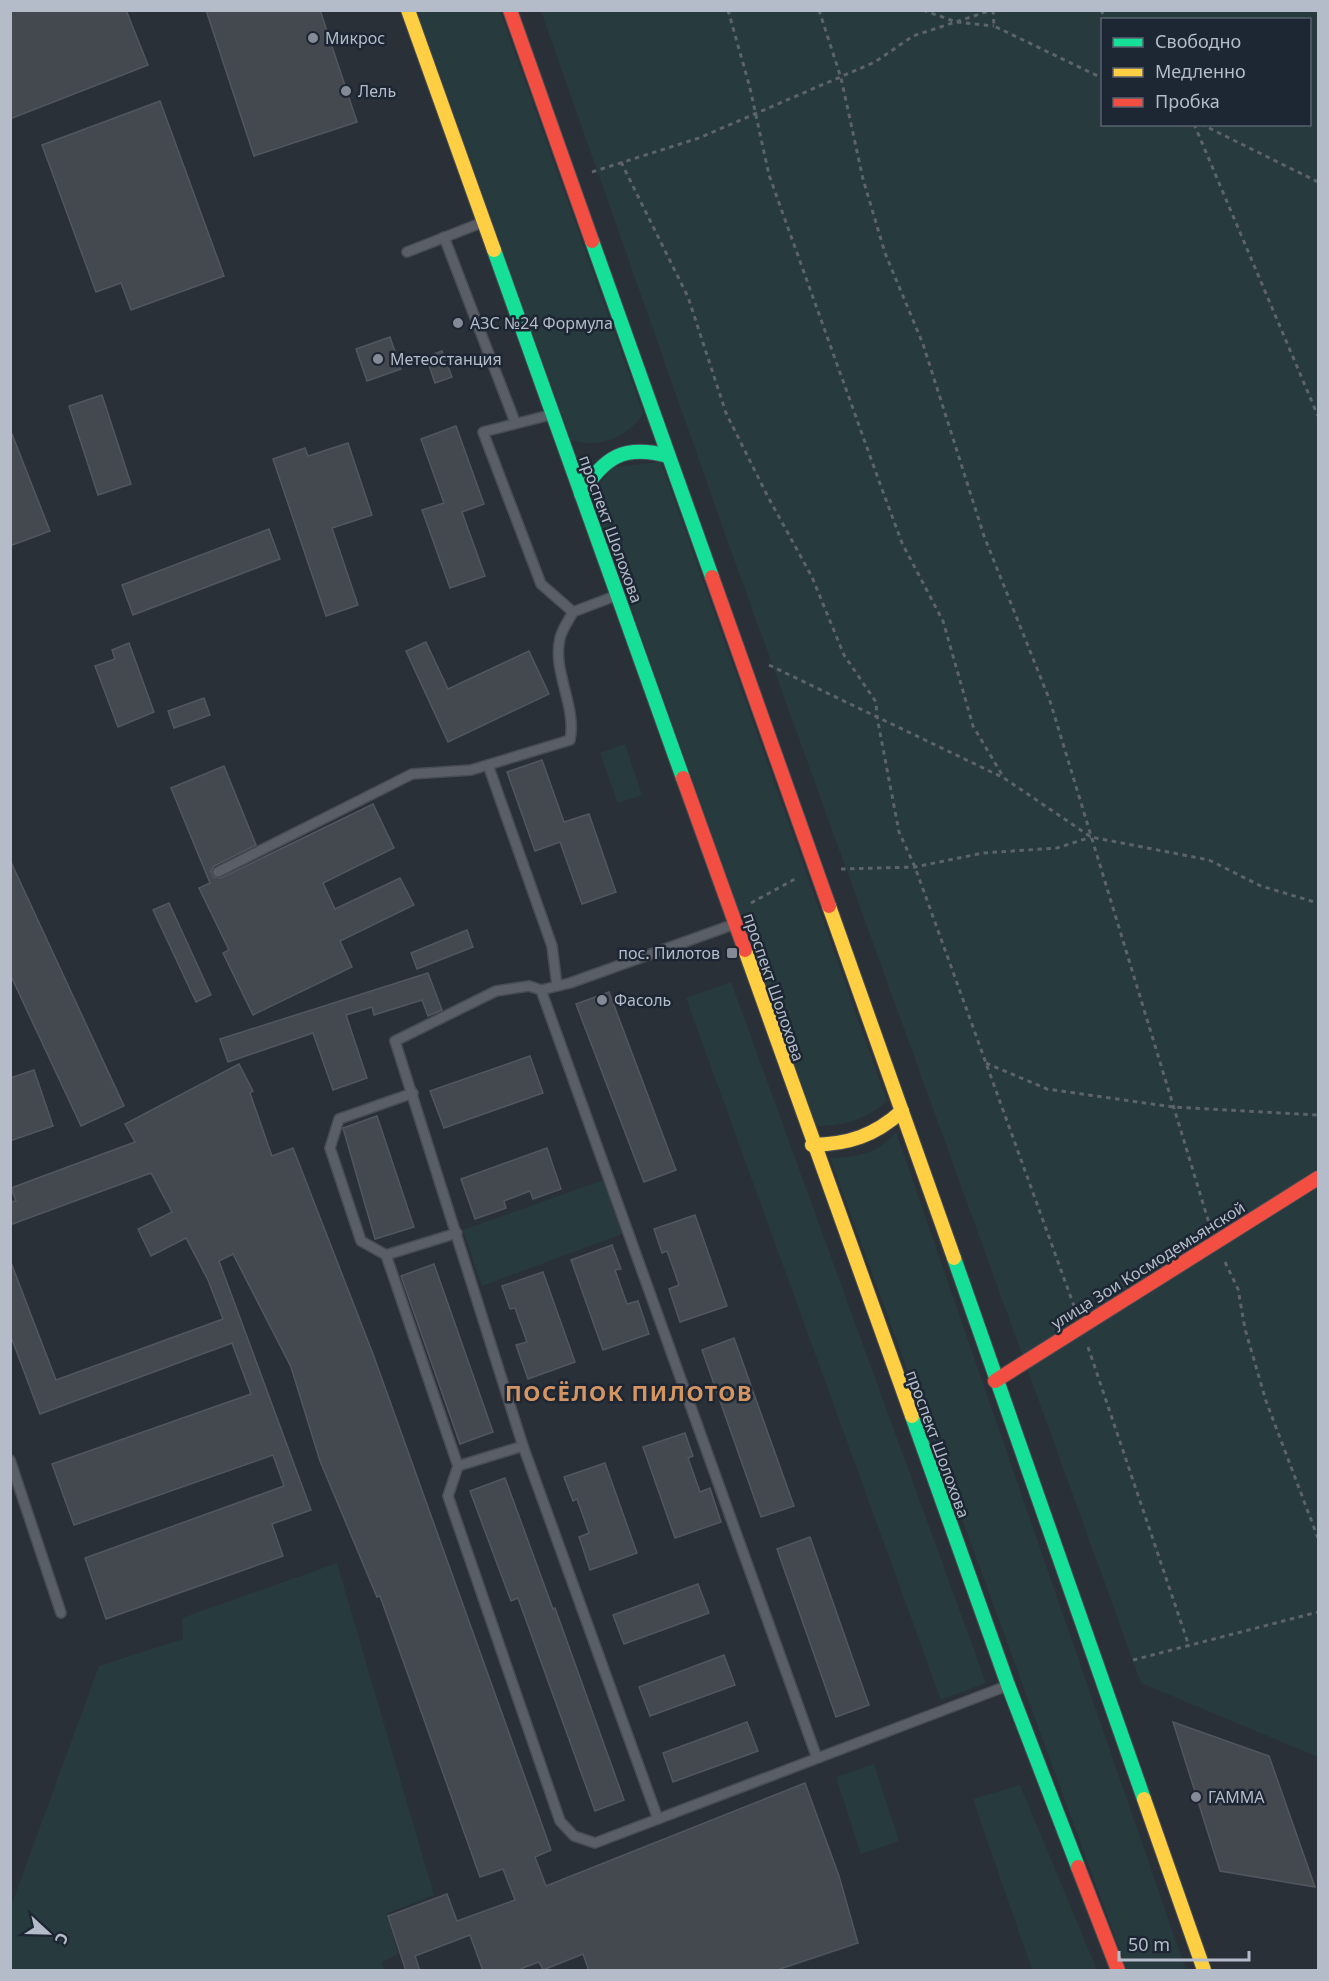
<svg xmlns="http://www.w3.org/2000/svg" width="1329" height="1981" font-family="'Noto Sans',sans-serif">
<style>
.green{fill:#273a3e;fill-rule:evenodd}
.building{fill:#444950;stroke:#52575f;stroke-width:1.5}
.lines{fill:none;stroke-linecap:round;stroke-linejoin:round}
.lane-casing{stroke:#484c53;stroke-width:12}
.fast-casing{stroke:#484c53;stroke-width:16}
.slow-casing{stroke:#484c53;stroke-width:16}
.jam-casing{stroke:#484c53;stroke-width:16}
.path{stroke:#5d636a;stroke-width:3;stroke-dasharray:4.5 4.5;stroke-linecap:butt}
.lane{stroke:#5a5e66;stroke-width:9}
.fast{stroke:#16e098;stroke-width:14}
.slow{stroke:#ffcf43;stroke-width:14}
.jam{stroke:#f24e42;stroke-width:14}
.poi-dot{fill:#848b96;stroke:#1d2633;stroke-width:2}
.labels{text-anchor:middle;stroke-width:5;stroke-linejoin:round;paint-order:stroke}
.poi-label{font-size:16px;fill:#b4bcc9;stroke:#1d2633;text-anchor:start}
.street-label{font-size:16px;fill:#b4bcc9;stroke:#1d2633}
.district-label{font-size:22px;font-weight:bold;letter-spacing:1.5px;fill:#d59563;stroke:#1d2633}
</style>
<rect width="100%" height="100%" fill="#2a3038"/>
<g class="green">
<path d="M 417,11 L 500,11 L 643,413 C 628,438 598,449 571,440 Z"/>
<path d="M 541,11 L 1318,11 L 1318,1757 L 1141,1683 L 730,548 ZM 1102,20 L 1310,20 L 1310,124 L 1102,124 Z"/>
<path d="M 661,462 L 887,1101 C 865,1120 844,1126 816,1126 L 591,495 L 613,467 Z"/>
<path d="M 625,744 L 642,795 L 618,803 L 600,753 Z"/>
<path d="M 731,982 L 986,1683 L 941,1700 L 686,998 Z"/>
<path d="M 896,1132 L 1186,1970 L 1127,1970 L 830,1158 C 858,1157 877,1154 896,1132 Z"/>
<path d="M 603,1180 L 622,1234 L 482,1286 L 463,1230 Z"/>
<path d="M 337,1563 L 434,1895 L 387,1913 L 398,1954 L 382,1962 L 384,1970 L 11,1970 L 11,1906 L 99,1666 L 183,1639 L 182,1618 Z"/>
<path d="M 874,1764 L 899,1841 L 861,1854 L 836,1777 Z"/>
<path d="M 1020,1785 L 1097,1970 L 1032,1970 L 973,1799 Z"/>
</g>
<g class="building">
<path d="M 10,10 L 126,10 L 148,65 L 10,119 Z"/>
<path d="M 206,10 L 320,10 L 357,122 L 254,156 Z"/>
<path d="M 160,101 L 224,276 L 131,310 L 121,283 L 96,292 L 42,145 Z"/>
<path d="M 390,337 L 401,369 L 367,381 L 356,349 Z"/>
<path d="M 442,351 L 452,377 L 435,383 L 426,357 Z"/>
<path d="M 102,395 L 131,484 L 98,495 L 69,406 Z"/>
<path d="M 456,426 L 484,504 L 462,512 L 485,576 L 450,588 L 422,510 L 444,503 L 421,439 Z"/>
<path d="M 10,429 L 50,531 L 10,546 Z"/>
<path d="M 348,443 L 372,515 L 332,528 L 358,605 L 326,616 L 273,459 L 305,448 L 308,456 Z"/>
<path d="M 269,529 L 280,559 L 133,615 L 122,585 Z"/>
<path d="M 426,642 L 448,689 L 529,651 L 549,694 L 448,742 L 406,651 Z"/>
<path d="M 129,643 L 154,712 L 118,727 L 95,666 L 115,659 L 112,650 Z"/>
<path d="M 204,698 L 210,715 L 174,728 L 168,711 Z"/>
<path d="M 542,760 L 564,822 L 589,814 L 616,892 L 582,904 L 560,842 L 535,851 L 507,772 Z"/>
<path d="M 224,766 L 256,845 L 214,866 L 211,871 L 214,877 L 221,878 L 373,804 L 394,848 L 323,883 L 335,909 L 400,878 L 414,905 L 340,941 L 352,967 L 253,1015 L 223,953 L 229,950 L 199,888 L 210,883 L 171,788 Z"/>
<path d="M 10,860 L 124,1106 L 81,1126 L 10,974 Z"/>
<path d="M 169,903 L 211,995 L 196,1002 L 153,910 Z"/>
<path d="M 467,930 L 473,947 L 417,969 L 411,953 Z"/>
<path d="M 428,973 L 442,1010 L 428,1016 L 422,1000 L 374,1015 L 372,1007 L 346,1015 L 367,1078 L 333,1090 L 313,1033 L 228,1062 L 220,1039 Z"/>
<path d="M 609,992 L 676,1170 L 644,1182 L 576,1004 Z"/>
<path d="M 530,1056 L 543,1093 L 444,1128 L 430,1091 Z"/>
<path d="M 239,1064 L 253,1091 L 250,1093 L 272,1156 L 293,1148 L 373,1354 L 551,1850 L 535,1857 L 546,1886 L 805,1783 L 839,1876 L 858,1943 L 774,1971 L 589,1971 L 583,1954 L 543,1970 L 539,1962 L 515,1971 L 483,1971 L 470,1935 L 415,1956 L 420,1971 L 406,1971 L 388,1916 L 447,1894 L 457,1921 L 515,1900 L 503,1869 L 480,1877 L 380,1596 L 377,1597 L 320,1461 L 291,1367 L 233,1254 L 219,1261 L 311,1510 L 272,1524 L 283,1556 L 106,1619 L 85,1558 L 284,1486 L 273,1455 L 74,1525 L 52,1464 L 251,1394 L 232,1343 L 40,1414 L 10,1334 L 10,1260 L 56,1380 L 223,1319 L 208,1280 L 186,1238 L 151,1256 L 138,1229 L 172,1212 L 151,1173 L 10,1225 L 10,1202 L 16,1201 L 11,1188 L 135,1142 L 125,1124 Z"/>
<path d="M 34,1070 L 53,1126 L 10,1141 L 10,1078 Z"/>
<path d="M 377,1116 L 414,1227 L 375,1239 L 343,1128 Z"/>
<path d="M 547,1148 L 561,1189 L 533,1199 L 530,1191 L 504,1201 L 506,1208 L 475,1219 L 461,1179 Z"/>
<path d="M 695,1215 L 727,1306 L 680,1322 L 669,1289 L 679,1285 L 667,1251 L 662,1253 L 654,1229 Z"/>
<path d="M 612,1245 L 621,1269 L 615,1270 L 627,1304 L 638,1301 L 649,1334 L 603,1350 L 571,1260 Z"/>
<path d="M 434,1264 L 493,1432 L 460,1444 L 401,1276 Z"/>
<path d="M 543,1272 L 575,1362 L 528,1379 L 516,1345 L 527,1342 L 515,1308 L 510,1309 L 502,1286 Z"/>
<path d="M 734,1338 L 794,1506 L 761,1517 L 702,1350 Z"/>
<path d="M 685,1433 L 693,1456 L 688,1458 L 700,1492 L 710,1488 L 721,1522 L 675,1538 L 643,1447 Z"/>
<path d="M 605,1463 L 637,1553 L 590,1570 L 579,1537 L 589,1533 L 577,1499 L 573,1501 L 564,1477 Z"/>
<path d="M 505,1478 L 553,1609 L 555,1608 L 624,1800 L 595,1811 L 518,1598 L 511,1601 L 470,1491 Z"/>
<path d="M 810,1537 L 869,1705 L 836,1717 L 777,1549 Z"/>
<path d="M 698,1584 L 709,1613 L 624,1644 L 613,1615 Z"/>
<path d="M 724,1655 L 735,1685 L 650,1716 L 639,1687 Z"/>
<path d="M 747,1722 L 758,1751 L 673,1782 L 663,1753 Z"/>
<path d="M 1173,1722 L 1269,1756 L 1315,1887 L 1220,1871 Z"/>
</g>
<g class="lines">
<defs>
<g id="lane">
<path d="M 444,237 L 515,422"/>
<path d="M 407,252 L 481,223"/>
<path d="M 550,415 L 483,432 L 541,584 L 573,612"/>
<path d="M 488,765 L 552,946 L 557,986"/>
<path d="M 218,872 L 412,774 L 471,770 L 570,740 C 577,706 552,672 560,638 C 562,629 569,620 573,612 L 615,596"/>
<path d="M 541,990 L 817,1758"/>
<path d="M 413,1093 L 339,1119 L 330,1148 L 361,1241 L 386,1255 L 458,1466 L 448,1496 L 560,1821 L 574,1836 L 595,1843 L 1004,1687"/>
<path d="M 386,1255 L 457,1233"/>
<path d="M 10,1460 L 61,1613"/>
<path d="M 458,1466 L 523,1446"/>
<path d="M 658,1819 L 523,1446 L 395,1041 L 496,991 L 529,986 L 541,990 L 570,983 L 732,925"/>
</g>
<g id="fast">
<path d="M 592,241 L 712,577"/>
<path d="M 494,250 L 683,778"/>
<path d="M 581,494 C 604,457 624,444 668,456"/>
<path d="M 954,1258 L 1144,1799"/>
<path d="M 912,1416 L 1008,1685 L 1078,1867"/>
</g>
<g id="slow">
<path d="M 408,10 L 494,250"/>
<path d="M 829,906 L 954,1258"/>
<path d="M 745,950 L 912,1416"/>
<path d="M 812,1145 C 849,1144 874,1136 902,1111"/>
<path d="M 1144,1799 L 1204,1970"/>
</g>
<g id="jam">
<path d="M 510,10 L 592,241"/>
<path d="M 712,577 L 829,906"/>
<path d="M 683,778 L 745,950"/>
<path d="M 995,1381 L 1318,1178"/>
<path d="M 1078,1867 L 1118,1970"/>
</g>
</defs>
<use href="#lane" class="lane-casing"/>
<use href="#fast" class="fast-casing"/>
<use href="#slow" class="slow-casing"/>
<use href="#jam" class="jam-casing"/>
<g class="path">
<path d="M 728,10 L 750,88 L 769,175 L 879,481 L 902,543 L 943,621 L 973,726 L 1004,778"/>
<path d="M 819,10 L 841,78 L 863,179 L 885,253 L 923,344 L 984,536 L 1050,701 L 1209,1223"/>
<path d="M 923,10 L 956,22 L 994,26"/>
<path d="M 993,10 L 994,26 L 1102,78"/>
<path d="M 1101,10 L 1106,20"/>
<path d="M 1194,124 L 1318,416"/>
<path d="M 1201,124 L 1318,182"/>
<path d="M 621,162 L 688,297 L 726,413 L 767,495 L 812,577 L 844,655 L 876,702 L 877,717 L 899,832 L 915,867 L 1074,1306"/>
<path d="M 592,172 L 699,138 L 875,62 L 913,36 L 992,10"/>
<path d="M 769,665 L 1004,778 L 1091,837 L 1209,860 L 1261,886 L 1318,903"/>
<path d="M 841,869 L 915,867 L 983,853 L 1057,848 L 1091,837"/>
<path d="M 751,903 L 795,879"/>
<path d="M 986,1063 L 1047,1089 L 1173,1107 L 1318,1115"/>
<path d="M 1225,1262 L 1238,1289 L 1245,1329 L 1266,1401 L 1318,1538"/>
<path d="M 1088,1347 L 1189,1646"/>
<path d="M 1133,1660 L 1318,1612"/>
</g>
<use href="#lane" class="lane"/>
<use href="#fast" class="fast"/>
<use href="#slow" class="slow"/>
<use href="#jam" class="jam"/>
</g>
<g class="poi-dot">
<circle cx="313" cy="38" r="6"/>
<circle cx="346" cy="91" r="6"/>
<circle cx="458" cy="323" r="6"/>
<circle cx="378" cy="359" r="6"/>
<rect x="726" y="947" width="12" height="12" rx="3"/>
<circle cx="602" cy="1000" r="6"/>
<circle cx="1196" cy="1797" r="6"/>
</g>
<g class="labels">
<g class="poi-label">
<text x="325" y="44">Микрос</text>
<text x="358" y="97">Лель</text>
<text x="470" y="329">АЗС №24 Формула</text>
<text x="390" y="365">Метеостанция</text>
<text x="720" y="959" text-anchor="end">пос. Пилотов</text>
<text x="614" y="1006">Фасоль</text>
<text x="1208" y="1803">ГАММА</text>
</g>
<g class="street-label">
<text transform="translate(611 529) rotate(70)" y="6">проспект Шолохова</text>
<text transform="translate(774 987) rotate(71)" y="6">проспект Шолохова</text>
<text transform="translate(1148 1265) rotate(-32)" y="6">улица Зои Космодемьянской</text>
<text transform="translate(938 1444) rotate(70)" y="6">проспект Шолохова</text>
</g>
<g class="district-label">
<text x="629" y="1401">ПОСЁЛОК ПИЛОТОВ</text>
</g>
</g>
<rect width="1329" height="1981" fill="none" stroke="#b4bcc9" stroke-width="24"/>
<rect x="1101" y="18" width="210" height="108" fill="#1d2633" stroke="#59626f" stroke-width="1.5"/>
<rect x="1113" y="38" width="30" height="9" fill="#16e098" stroke="#59626f" stroke-width="1.5"/>
<text x="1155" y="48" font-size="18" fill="#b4bcc9">Свободно</text>
<rect x="1113" y="68" width="30" height="9" fill="#ffcf43" stroke="#59626f" stroke-width="1.5"/>
<text x="1155" y="78" font-size="18" fill="#b4bcc9">Медленно</text>
<rect x="1113" y="98" width="30" height="9" fill="#f24e42" stroke="#59626f" stroke-width="1.5"/>
<text x="1155" y="108" font-size="18" fill="#b4bcc9">Пробка</text>
<g transform="translate(48 1933) rotate(112)" stroke="#1d2633" stroke-width="4.5" paint-order="stroke">
<path d="M0-4.5L10 22L0 15L-10 22Z" fill="#b4bcc9"/>
<text y="-9" font-size="16" font-weight="bold" text-anchor="middle" fill="#b4bcc9">С</text>
</g>
<path d="M1119 1951v9h130v-9" fill="none" stroke="#b4bcc9" stroke-width="3"/>
<text x="1128" y="1951" font-size="18" fill="#b4bcc9" stroke="#1d2633" stroke-width="4.5" paint-order="stroke">50 m</text>
</svg>
